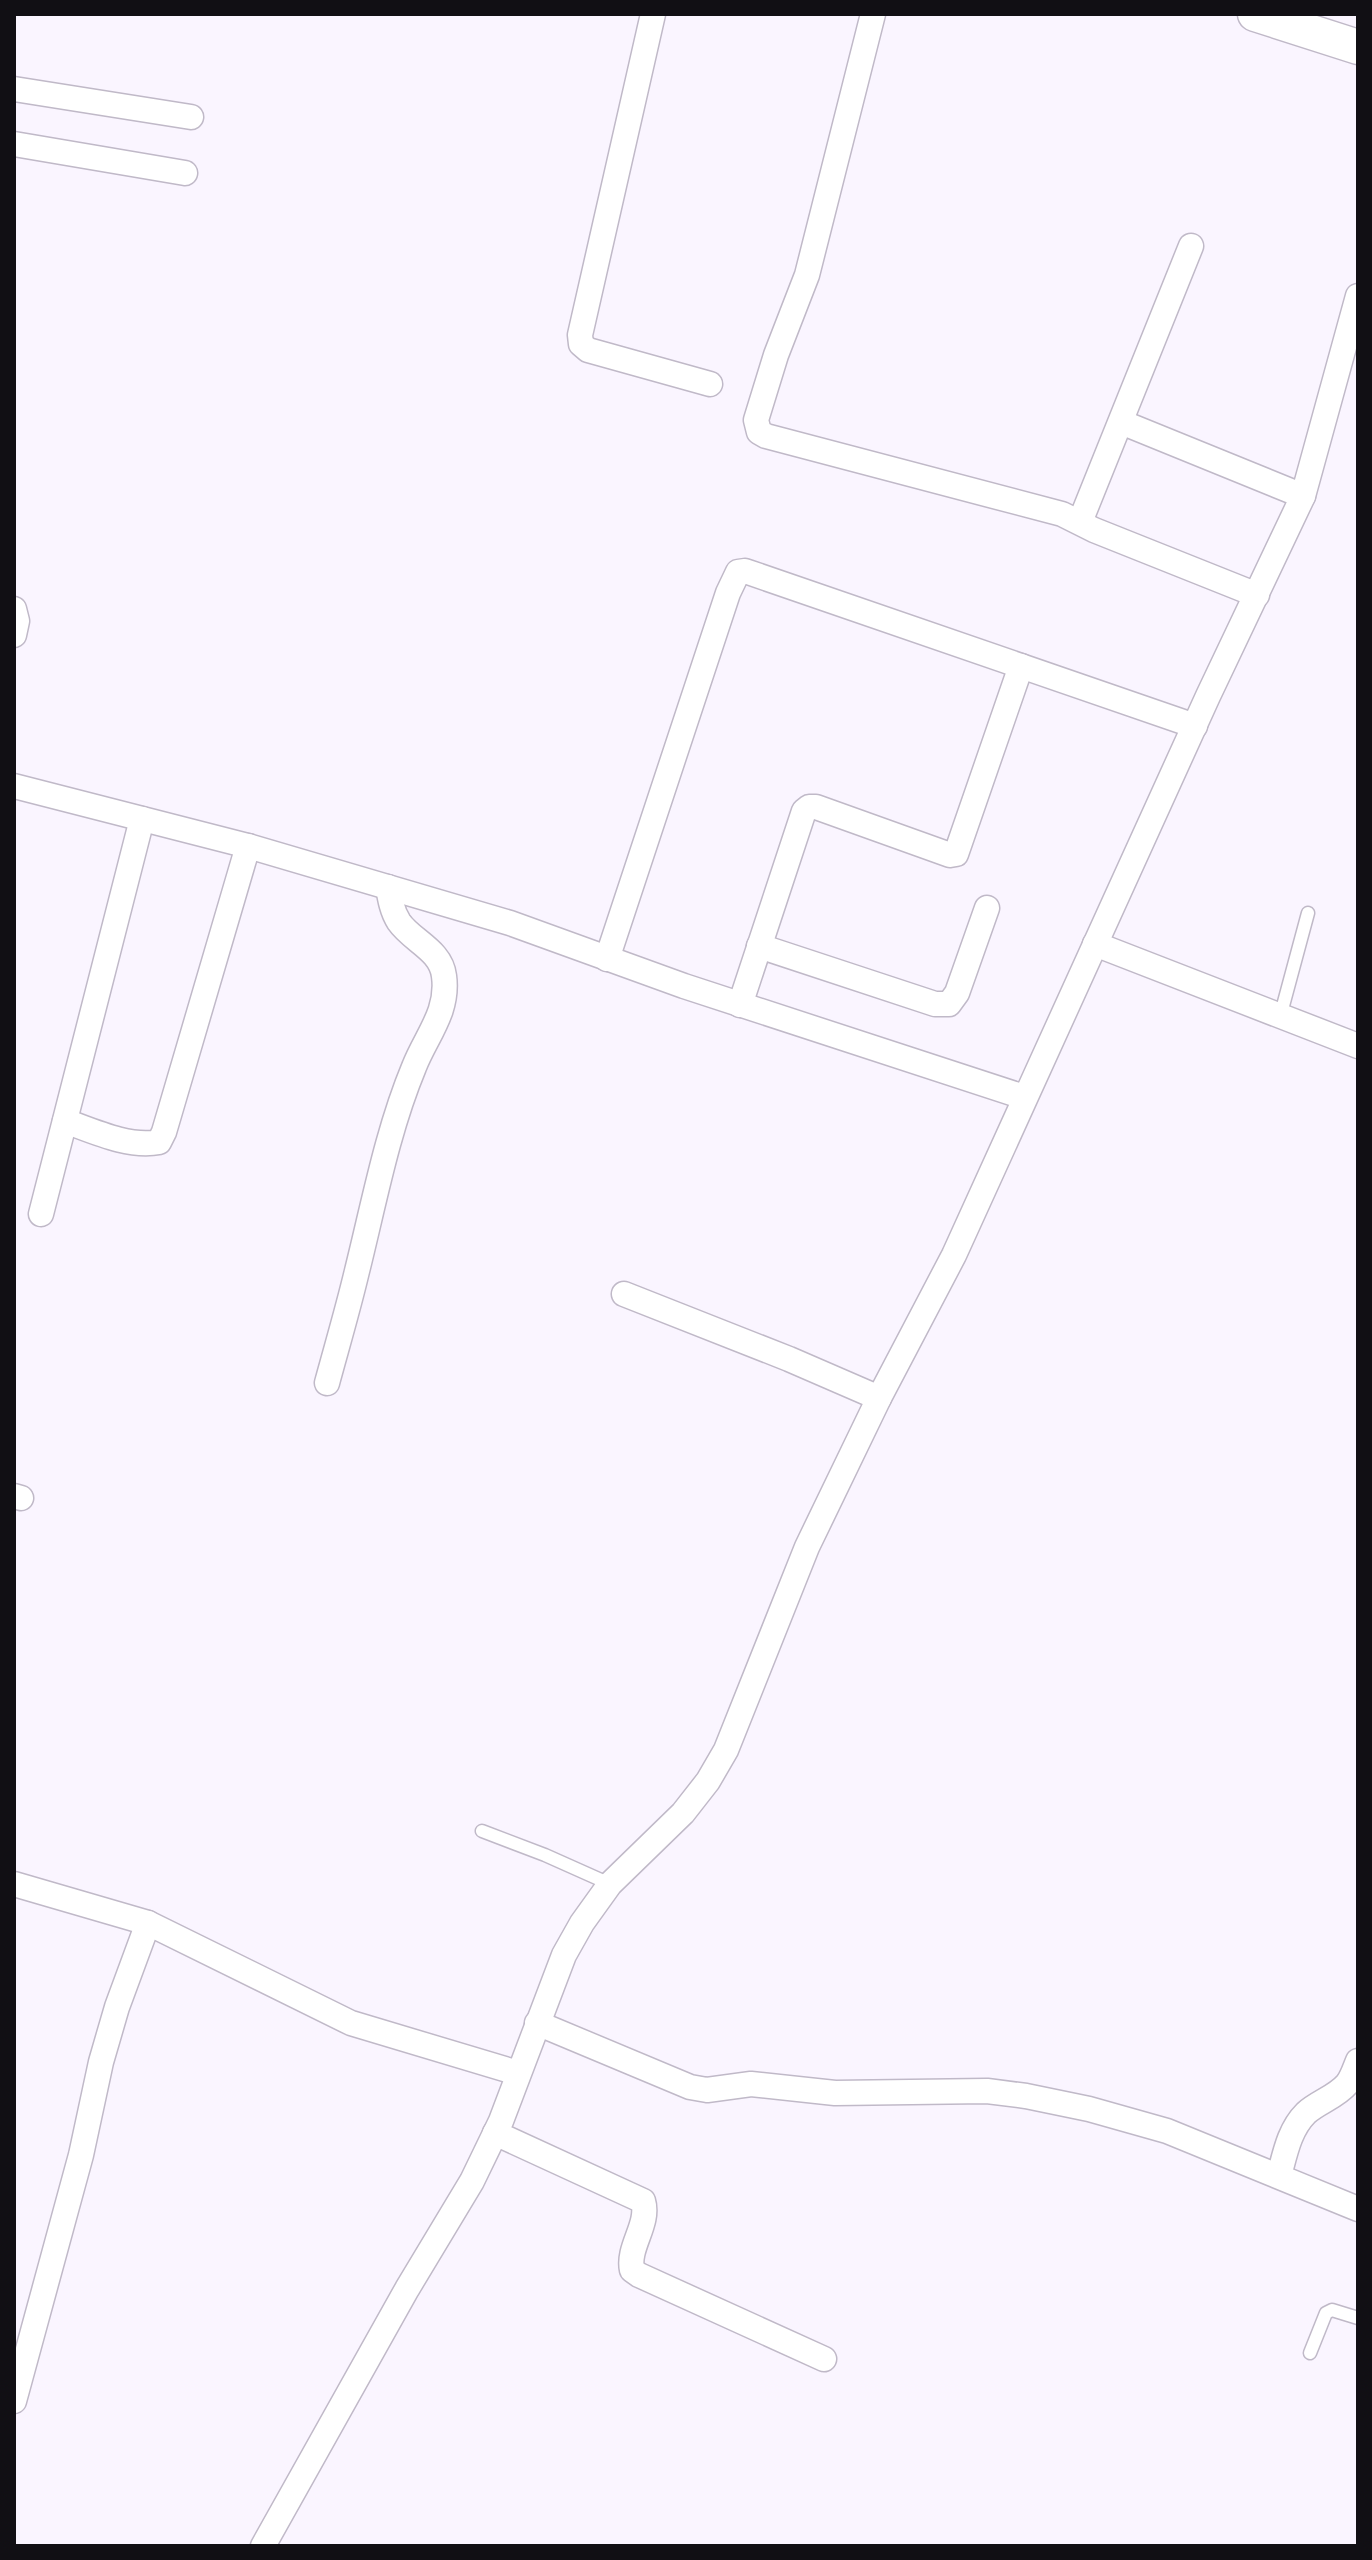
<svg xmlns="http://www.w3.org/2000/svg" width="1372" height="2560" font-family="Jost,sans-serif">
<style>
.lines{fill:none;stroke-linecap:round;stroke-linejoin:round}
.lane-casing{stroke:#c0b9c8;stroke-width:15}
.street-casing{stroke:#c0b9c8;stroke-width:27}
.secondary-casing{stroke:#c0b9c8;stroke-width:37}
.lane{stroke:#fff;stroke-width:12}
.street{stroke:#fff;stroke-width:24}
.secondary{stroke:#fff;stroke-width:34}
</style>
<rect width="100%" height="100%" fill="#faf5ff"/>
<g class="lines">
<defs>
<g id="lane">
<path d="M 1280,1017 L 1308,913"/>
<path d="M 482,1831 L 545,1855 L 610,1884"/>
<path d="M 1310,2353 L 1326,2313 L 1332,2310 L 1358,2318"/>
</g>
<g id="street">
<path d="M 653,14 L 580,335 L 581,344 L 588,350 L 710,384"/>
<path d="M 873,14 L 807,275 L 776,355 L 756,420 L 759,432 L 766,436 L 1062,514 L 1094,530 L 1257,595"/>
<path d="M 14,89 L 191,117"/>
<path d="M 14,144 L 185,173"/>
<path d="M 1121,422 L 1303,496"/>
<path d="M 1080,522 L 1191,246"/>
<path d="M 14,609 L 17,621 L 14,635"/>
<path d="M 14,786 L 248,846 L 510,923 L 684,986 L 1024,1097"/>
<path d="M 1095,944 L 1358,1046"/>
<path d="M 759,946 L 935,1004 L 949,1004 L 957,993 L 987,908"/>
<path d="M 607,959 L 728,593 L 738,572 L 745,571 L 1195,726"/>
<path d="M 740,1005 L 804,811 L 809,807 L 816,807 L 950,855 L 956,854 L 1021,666"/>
<path d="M 65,1121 C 93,1131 129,1148 159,1142 L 164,1132 L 248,846"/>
<path d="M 41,1214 L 142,819"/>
<path d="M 624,1294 L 789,1359 L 879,1398"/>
<path d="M 327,1383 C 337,1346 348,1309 357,1271 C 374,1203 387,1132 414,1067 C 426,1036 449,1012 444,976 C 441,950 412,941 399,922 C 392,911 390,899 388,887"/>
<path d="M 14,1496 L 21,1498"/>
<path d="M 14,1884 L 148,1923 L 351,2023 L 518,2073"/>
<path d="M 537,2023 L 690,2087 L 707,2090 L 751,2084 L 835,2093 L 987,2091 L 1026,2096 L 1089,2109 L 1167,2131 L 1358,2209"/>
<path d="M 495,2133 L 643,2201 C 650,2224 627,2247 632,2270 L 639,2275 L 824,2359"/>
<path d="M 1279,2176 C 1285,2154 1289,2130 1306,2113 C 1318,2102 1336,2097 1347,2084 C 1352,2078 1355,2068 1358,2061"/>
<path d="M 14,2401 L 81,2155 L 101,2062 L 117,2007 L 148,1923"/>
<path d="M 263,2546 L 407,2289 L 472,2181 L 501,2121 L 564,1955 L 582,1923 L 610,1884 L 683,1813 L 708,1781 L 726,1750 L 807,1547 L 879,1398 L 954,1255 L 1208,696 L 1303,496 L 1358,296"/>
</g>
<path id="secondary" d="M 1255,14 L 1358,47"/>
</defs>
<use href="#lane" class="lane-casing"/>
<use href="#street" class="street-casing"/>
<use href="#secondary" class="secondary-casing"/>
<use href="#lane" class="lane"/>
<use href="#street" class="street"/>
<use href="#secondary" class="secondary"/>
</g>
<rect width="1372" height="2560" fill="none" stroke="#110f14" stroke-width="32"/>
</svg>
